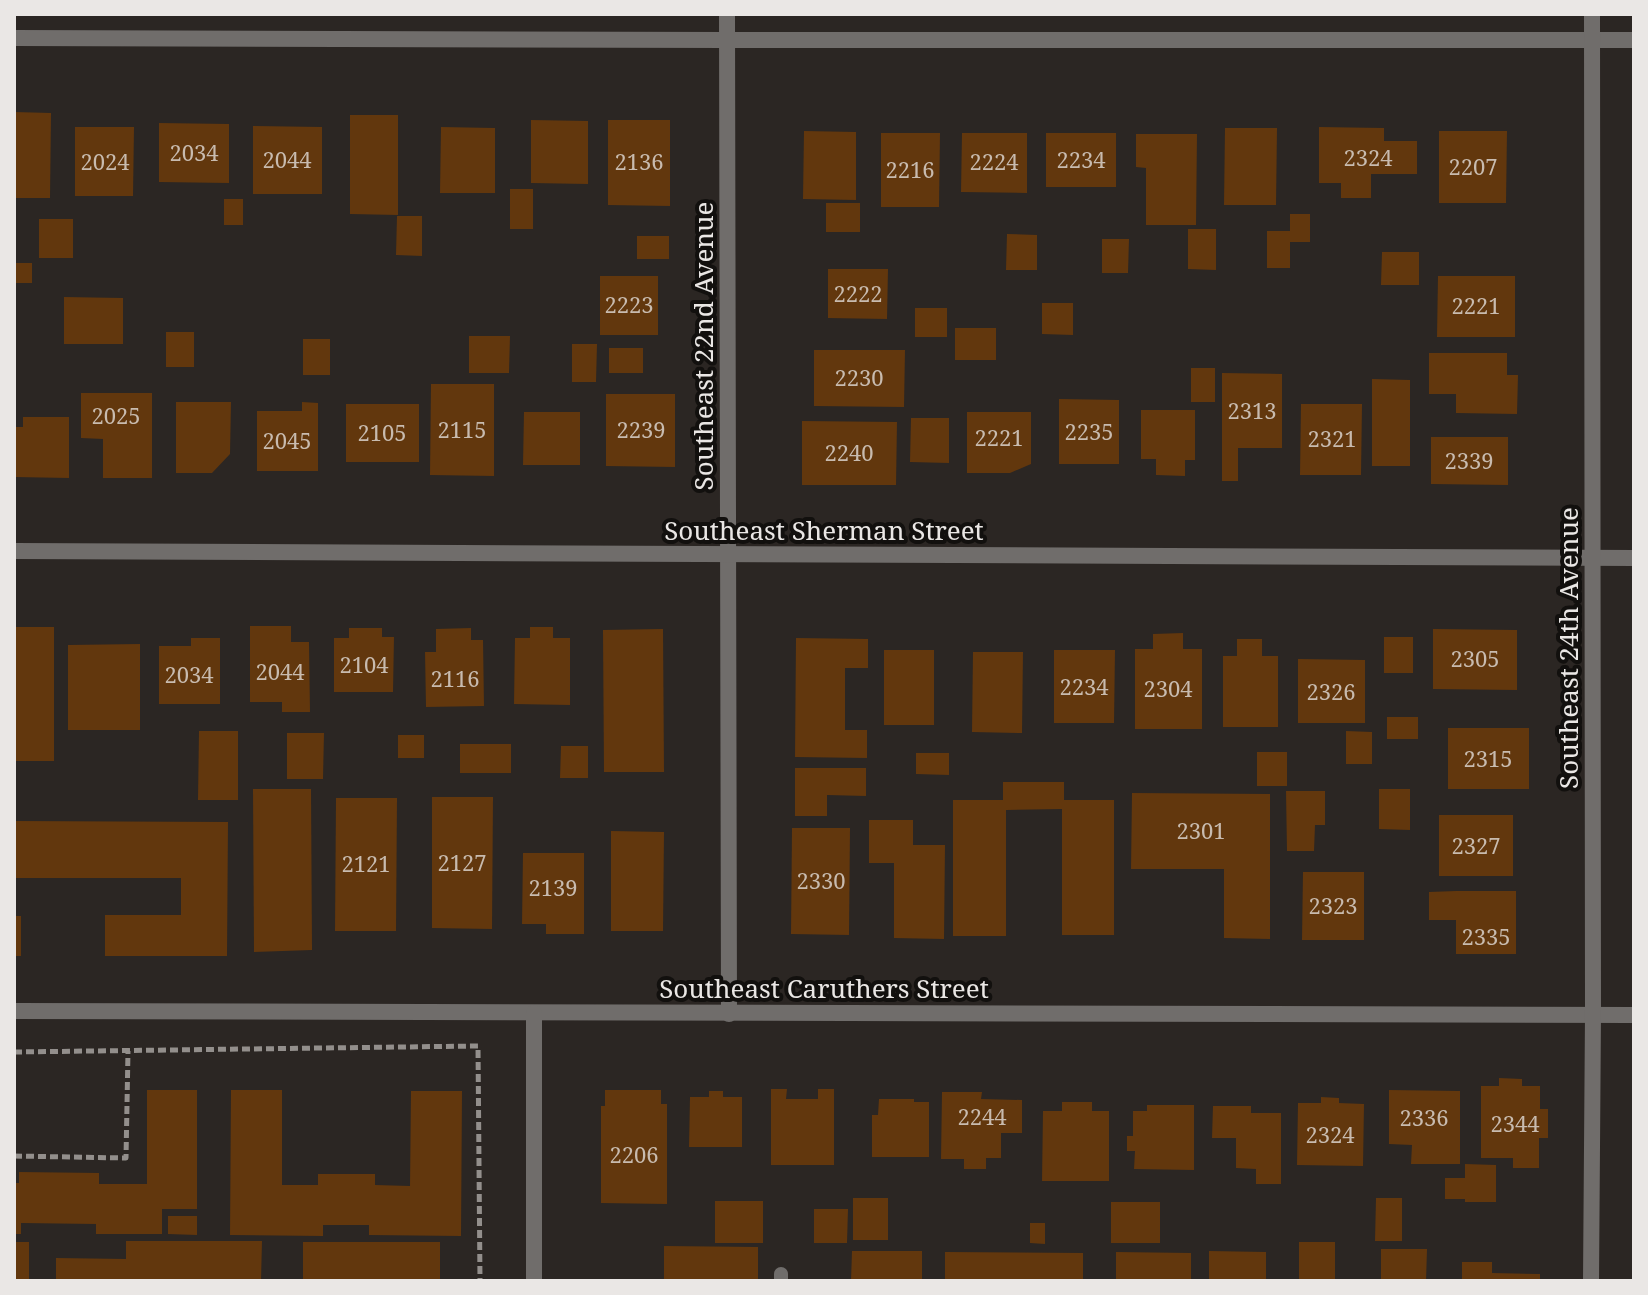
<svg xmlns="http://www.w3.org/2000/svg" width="1648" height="1295" font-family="'Noto Serif',serif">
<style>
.building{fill:#62370d}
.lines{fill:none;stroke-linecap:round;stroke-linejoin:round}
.path{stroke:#938f8c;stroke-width:5;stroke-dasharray:8 4;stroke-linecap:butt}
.service{stroke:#706d6b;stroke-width:14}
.minor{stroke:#706d6b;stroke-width:16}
.labels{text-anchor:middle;stroke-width:8;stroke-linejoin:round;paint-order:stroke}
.number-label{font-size:22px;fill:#c8bbaf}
.street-label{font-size:26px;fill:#eae7e5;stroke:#12100e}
</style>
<rect width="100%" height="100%" fill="#2b2623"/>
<g class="building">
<path d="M 14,112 L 51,113 L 50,198 L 14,198 Z"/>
<path d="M 350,115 L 398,115 L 398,215 L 350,214 Z"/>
<path d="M 531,120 L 588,121 L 588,184 L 531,183 Z"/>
<path d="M 608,120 L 670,120 L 670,206 L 608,205 Z"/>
<path d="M 159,123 L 229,124 L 229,183 L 159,182 Z"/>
<path d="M 253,126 L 322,127 L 322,194 L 253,194 Z"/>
<path d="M 75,127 L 134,127 L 133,196 L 75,196 Z"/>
<path d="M 441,127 L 495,128 L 495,193 L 440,193 Z"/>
<path d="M 1319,127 L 1384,128 L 1384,141 L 1417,141 L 1417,174 L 1371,174 L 1371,198 L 1341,198 L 1341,183 L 1319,183 Z"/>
<path d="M 1225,128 L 1277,128 L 1276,205 L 1224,205 Z"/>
<path d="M 804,131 L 856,132 L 856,200 L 803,199 Z"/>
<path d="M 1439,131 L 1507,131 L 1506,203 L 1439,203 Z"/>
<path d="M 881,133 L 940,133 L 939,207 L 881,207 Z"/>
<path d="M 962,133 L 1027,133 L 1027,193 L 961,192 Z"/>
<rect x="1046" y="133" width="70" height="54"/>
<path d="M 1136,134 L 1197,134 L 1196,225 L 1146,225 L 1146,168 L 1136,167 Z"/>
<rect x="510" y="189" width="23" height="40"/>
<rect x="224" y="199" width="19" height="26"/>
<rect x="826" y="203" width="34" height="29"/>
<path d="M 1290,214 L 1310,214 L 1310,242 L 1290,242 L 1290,268 L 1267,268 L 1267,231 L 1290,231 Z"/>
<path d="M 397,216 L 422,216 L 422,256 L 396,255 Z"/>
<rect x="39" y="219" width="34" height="39"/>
<path d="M 1188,229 L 1216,229 L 1216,270 L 1188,269 Z"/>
<path d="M 1007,234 L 1037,235 L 1037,270 L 1006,270 Z"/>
<rect x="637" y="236" width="32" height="23"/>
<path d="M 1102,239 L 1129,239 L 1128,273 L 1102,273 Z"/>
<path d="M 1382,252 L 1419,252 L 1419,285 L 1381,285 Z"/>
<rect x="14" y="263" width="18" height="20"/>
<path d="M 828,269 L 888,269 L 887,319 L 828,318 Z"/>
<rect x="600" y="276" width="58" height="59"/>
<path d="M 1438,276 L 1515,276 L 1515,337 L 1437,337 Z"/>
<path d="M 64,297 L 123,298 L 123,344 L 64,344 Z"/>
<path d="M 1042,303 L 1073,303 L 1073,335 L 1042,334 Z"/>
<rect x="915" y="308" width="32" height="29"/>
<rect x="955" y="328" width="41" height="32"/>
<rect x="166" y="332" width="28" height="35"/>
<path d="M 469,336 L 510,336 L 509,373 L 469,373 Z"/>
<rect x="303" y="339" width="27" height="36"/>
<path d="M 572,344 L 597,344 L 596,382 L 572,382 Z"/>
<rect x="609" y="348" width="34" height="25"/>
<path d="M 814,350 L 905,350 L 904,407 L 814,406 Z"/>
<path d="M 1429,353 L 1507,353 L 1507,375 L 1518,375 L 1517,414 L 1456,413 L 1456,394 L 1429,394 Z"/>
<rect x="1191" y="368" width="24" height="34"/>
<path d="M 1222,373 L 1282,374 L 1282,448 L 1238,448 L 1238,481 L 1222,481 Z"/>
<path d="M 1372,379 L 1410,380 L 1410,466 L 1372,466 Z"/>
<path d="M 431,384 L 494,384 L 494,476 L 430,475 Z"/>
<path d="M 81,393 L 152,393 L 152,478 L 103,478 L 103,439 L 81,438 Z"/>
<path d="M 606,394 L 675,394 L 675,467 L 606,466 Z"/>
<path d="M 1059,399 L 1119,400 L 1119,464 L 1059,464 Z"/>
<path d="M 176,402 L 231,402 L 230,454 L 212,473 L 176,473 Z"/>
<path d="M 302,402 L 318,403 L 318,471 L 257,471 L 257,411 L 302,411 Z"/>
<rect x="346" y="404" width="73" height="58"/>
<path d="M 1301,404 L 1362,404 L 1361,475 L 1300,475 Z"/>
<path d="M 1141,410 L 1195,410 L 1195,460 L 1185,460 L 1185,476 L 1156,475 L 1156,459 L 1141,459 Z"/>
<path d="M 524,412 L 580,412 L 580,465 L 523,465 Z"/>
<path d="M 967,412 L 1031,412 L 1031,464 L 1010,473 L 967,473 Z"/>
<path d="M 23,417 L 69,417 L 69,478 L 14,477 L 14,427 L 23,427 Z"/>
<path d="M 911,418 L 949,418 L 949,463 L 910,462 Z"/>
<path d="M 802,421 L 897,422 L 896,485 L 802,485 Z"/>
<path d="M 1431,437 L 1508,437 L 1508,485 L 1431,484 Z"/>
<path d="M 250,626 L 291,626 L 291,642 L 309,642 L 310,712 L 282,712 L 282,702 L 250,702 Z"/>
<rect x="14" y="627" width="40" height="134"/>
<path d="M 530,627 L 553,627 L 553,638 L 570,638 L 570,705 L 514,704 L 515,638 L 530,638 Z"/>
<path d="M 349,628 L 382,628 L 382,637 L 394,637 L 393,692 L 334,692 L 334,638 L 349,638 Z"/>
<path d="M 471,628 L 471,640 L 483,640 L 484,706 L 426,707 L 425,652 L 436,652 L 436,629 Z"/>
<path d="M 663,629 L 664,772 L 604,772 L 603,630 Z"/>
<path d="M 1433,629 L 1517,630 L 1517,690 L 1433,689 Z"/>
<path d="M 1183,633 L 1183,649 L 1202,649 L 1202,729 L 1135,729 L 1135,649 L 1153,649 L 1153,634 Z"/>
<rect x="1384" y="637" width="29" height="36"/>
<path d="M 191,638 L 220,638 L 220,704 L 159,704 L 159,646 L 191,646 Z"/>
<path d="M 796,638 L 868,639 L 868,668 L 845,668 L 845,730 L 867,730 L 867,758 L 795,757 Z"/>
<path d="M 1237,639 L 1262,639 L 1262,656 L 1278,656 L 1278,727 L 1223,727 L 1223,656 L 1237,656 Z"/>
<path d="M 140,644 L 140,730 L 68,730 L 68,645 Z"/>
<rect x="884" y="650" width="50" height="75"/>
<path d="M 1054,650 L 1115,650 L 1114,723 L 1054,723 Z"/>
<path d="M 973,652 L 1023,652 L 1022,733 L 972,732 Z"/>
<path d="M 1298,659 L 1365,660 L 1365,723 L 1298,723 Z"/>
<rect x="1387" y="717" width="31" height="22"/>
<rect x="1448" y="728" width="81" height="61"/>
<path d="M 199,731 L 238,731 L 238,800 L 198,800 Z"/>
<path d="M 1346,731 L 1372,732 L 1372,764 L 1346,764 Z"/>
<path d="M 287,733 L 324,733 L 323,779 L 287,779 Z"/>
<rect x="398" y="735" width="26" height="23"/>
<rect x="460" y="744" width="51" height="29"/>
<path d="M 561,746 L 588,746 L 588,778 L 560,778 Z"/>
<rect x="1257" y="752" width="30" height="34"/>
<path d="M 916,753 L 949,753 L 949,775 L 916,774 Z"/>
<path d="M 795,768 L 866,768 L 866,796 L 827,795 L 827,816 L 795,816 Z"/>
<path d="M 1003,782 L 1064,782 L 1064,800 L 1114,800 L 1114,935 L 1062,935 L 1062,809 L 1006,810 L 1006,936 L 953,936 L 953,800 L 1003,800 Z"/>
<path d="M 253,789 L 311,789 L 312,950 L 254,952 Z"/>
<path d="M 1379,789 L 1410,789 L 1410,830 L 1379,829 Z"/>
<path d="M 1286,791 L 1325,791 L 1325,825 L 1315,825 L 1314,851 L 1287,851 Z"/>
<path d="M 1132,793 L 1270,794 L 1270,939 L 1224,938 L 1224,869 L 1131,869 Z"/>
<path d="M 432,797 L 493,797 L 492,929 L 432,928 Z"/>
<path d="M 336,798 L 397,798 L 396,931 L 335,931 Z"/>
<rect x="1439" y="815" width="74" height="61"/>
<path d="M 869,820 L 913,820 L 913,845 L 945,845 L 944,939 L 894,938 L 894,863 L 869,863 Z"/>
<path d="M 14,821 L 228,822 L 227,956 L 105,956 L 105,915 L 181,915 L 181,878 L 14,878 Z"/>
<path d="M 792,828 L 850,828 L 849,935 L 791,934 Z"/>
<path d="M 611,831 L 664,832 L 663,931 L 611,931 Z"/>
<path d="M 523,853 L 584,853 L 584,934 L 546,934 L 546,924 L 522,924 Z"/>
<path d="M 1303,872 L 1364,872 L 1364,940 L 1302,940 Z"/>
<path d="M 1456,891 L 1516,891 L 1516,954 L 1456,954 L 1456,920 L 1429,920 L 1429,892 Z"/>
<rect x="14" y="916" width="7" height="40"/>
<path d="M 1499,1078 L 1522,1079 L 1522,1086 L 1540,1086 L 1540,1109 L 1548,1109 L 1548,1138 L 1539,1138 L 1539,1168 L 1513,1168 L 1513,1158 L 1481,1158 L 1481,1086 L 1499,1086 Z"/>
<path d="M 771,1089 L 787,1089 L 786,1099 L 818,1099 L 818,1089 L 834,1089 L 834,1165 L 771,1165 Z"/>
<path d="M 147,1090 L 197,1090 L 197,1209 L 162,1209 L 162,1234 L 96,1234 L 96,1224 L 21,1223 L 21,1234 L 14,1234 L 14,1183 L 19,1183 L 19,1172 L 99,1173 L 99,1184 L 147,1184 Z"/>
<path d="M 231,1090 L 282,1090 L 282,1185 L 318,1185 L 318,1174 L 375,1174 L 375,1185 L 410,1186 L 411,1091 L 462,1091 L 461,1236 L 369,1235 L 369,1225 L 323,1225 L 323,1236 L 230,1235 Z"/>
<path d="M 605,1090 L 661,1090 L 661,1104 L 667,1104 L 667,1204 L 601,1203 L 601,1106 L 605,1106 Z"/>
<path d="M 1389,1090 L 1460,1091 L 1460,1164 L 1411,1164 L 1412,1145 L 1389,1144 Z"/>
<path d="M 709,1091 L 723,1091 L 723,1097 L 742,1097 L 742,1147 L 689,1147 L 690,1097 L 709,1097 Z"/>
<path d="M 942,1092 L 982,1092 L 981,1099 L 1022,1100 L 1022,1133 L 1001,1133 L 1001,1158 L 986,1158 L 986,1169 L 964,1169 L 964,1159 L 941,1159 Z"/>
<path d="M 1321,1097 L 1339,1098 L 1339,1103 L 1364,1104 L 1363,1166 L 1297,1165 L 1298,1103 L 1321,1103 Z"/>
<path d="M 879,1099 L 914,1099 L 914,1102 L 929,1102 L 929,1157 L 872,1157 L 872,1115 L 878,1115 Z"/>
<path d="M 1062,1102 L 1092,1102 L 1092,1111 L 1109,1111 L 1109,1181 L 1042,1181 L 1043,1111 L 1062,1111 Z"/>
<path d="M 1147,1105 L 1194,1105 L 1194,1170 L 1134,1169 L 1135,1151 L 1127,1151 L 1127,1136 L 1133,1136 L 1133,1111 L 1147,1111 Z"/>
<path d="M 1213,1106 L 1251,1106 L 1251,1113 L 1281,1113 L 1281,1184 L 1256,1184 L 1256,1169 L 1236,1168 L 1236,1138 L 1212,1138 Z"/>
<path d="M 1465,1164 L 1496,1165 L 1496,1202 L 1465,1202 L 1465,1199 L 1445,1199 L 1445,1178 L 1465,1178 Z"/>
<rect x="853" y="1198" width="35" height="42"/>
<path d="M 1376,1198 L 1402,1198 L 1402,1241 L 1375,1241 Z"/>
<rect x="715" y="1201" width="48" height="42"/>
<rect x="1111" y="1202" width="49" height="41"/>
<path d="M 814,1209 L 848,1209 L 847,1243 L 814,1243 Z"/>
<path d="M 168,1216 L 197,1216 L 197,1235 L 168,1234 Z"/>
<path d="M 1030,1223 L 1045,1223 L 1045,1244 L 1030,1243 Z"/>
<path d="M 126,1241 L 262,1241 L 261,1281 L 56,1281 L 56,1258 L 126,1259 Z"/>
<rect x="14" y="1242" width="15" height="39"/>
<rect x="303" y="1242" width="137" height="39"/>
<rect x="1299" y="1242" width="36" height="39"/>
<path d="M 664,1246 L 758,1247 L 758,1281 L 664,1281 Z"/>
<path d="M 1381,1249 L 1427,1249 L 1426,1281 L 1381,1281 Z"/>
<path d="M 852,1251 L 922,1251 L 922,1281 L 851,1281 Z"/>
<path d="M 1209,1251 L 1266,1252 L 1266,1281 L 1209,1281 Z"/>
<path d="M 945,1252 L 1083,1253 L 1083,1281 L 945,1281 Z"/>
<path d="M 1116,1252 L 1191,1253 L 1191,1281 L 1116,1281 Z"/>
<path d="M 1462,1262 L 1492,1262 L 1492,1273 L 1540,1274 L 1540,1281 L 1472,1281 L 1472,1279 L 1462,1279 Z"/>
</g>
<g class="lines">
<g class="path">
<path d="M 14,1052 L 478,1046 L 480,1281"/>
<path d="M 14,1156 L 126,1158 L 128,1051"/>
</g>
<path class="service" d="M 781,1274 L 781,1281"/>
<g class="minor">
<path d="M 727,14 L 729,1014"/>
<path d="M 14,38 L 728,40 L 1634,40"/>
<path d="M 14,551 L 1634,558"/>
<path d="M 14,1011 L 1634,1015"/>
<path d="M 534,1013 L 534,1281"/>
<path d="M 1591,1281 L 1593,1014 L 1592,14"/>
</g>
</g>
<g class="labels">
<g class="number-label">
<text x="194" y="161">2034</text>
<text x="1368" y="166">2324</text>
<text x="287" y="168">2044</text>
<text x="1081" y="168">2234</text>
<text x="105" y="170">2024</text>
<text x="639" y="170">2136</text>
<text x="994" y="170">2224</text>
<text x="1473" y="175">2207</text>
<text x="910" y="178">2216</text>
<text x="858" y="302">2222</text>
<text x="629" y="313">2223</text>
<text x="1476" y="314">2221</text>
<text x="859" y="386">2230</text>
<text x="1252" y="419">2313</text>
<text x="116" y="424">2025</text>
<text x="462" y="438">2115</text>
<text x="641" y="438">2239</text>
<text x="1089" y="440">2235</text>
<text x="382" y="441">2105</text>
<text x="999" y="446">2221</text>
<text x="1332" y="447">2321</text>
<text x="287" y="449">2045</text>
<text x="849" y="461">2240</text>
<text x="1469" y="469">2339</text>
<text x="1475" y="667">2305</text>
<text x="364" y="673">2104</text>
<text x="280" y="680">2044</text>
<text x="189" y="683">2034</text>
<text x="455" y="687">2116</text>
<text x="1084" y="695">2234</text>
<text x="1168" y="697">2304</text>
<text x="1331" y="700">2326</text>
<text x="1488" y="767">2315</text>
<text x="1201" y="839">2301</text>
<text x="1476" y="854">2327</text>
<text x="462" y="871">2127</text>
<text x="366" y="872">2121</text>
<text x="821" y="889">2330</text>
<text x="553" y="896">2139</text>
<text x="1333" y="914">2323</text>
<text x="1486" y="945">2335</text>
<text x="982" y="1125">2244</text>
<text x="1424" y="1126">2336</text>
<text x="1515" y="1132">2344</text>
<text x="1330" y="1143">2324</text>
<text x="634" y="1163">2206</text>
</g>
<g class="street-label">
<text transform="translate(704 346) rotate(-90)" y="9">Southeast 22nd Avenue</text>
<text x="824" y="540">Southeast Sherman Street</text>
<text transform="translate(1569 648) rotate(-90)" y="9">Southeast 24th Avenue</text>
<text x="824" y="998">Southeast Caruthers Street</text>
</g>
</g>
<rect width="1648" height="1295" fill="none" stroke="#eae7e5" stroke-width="32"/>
</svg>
